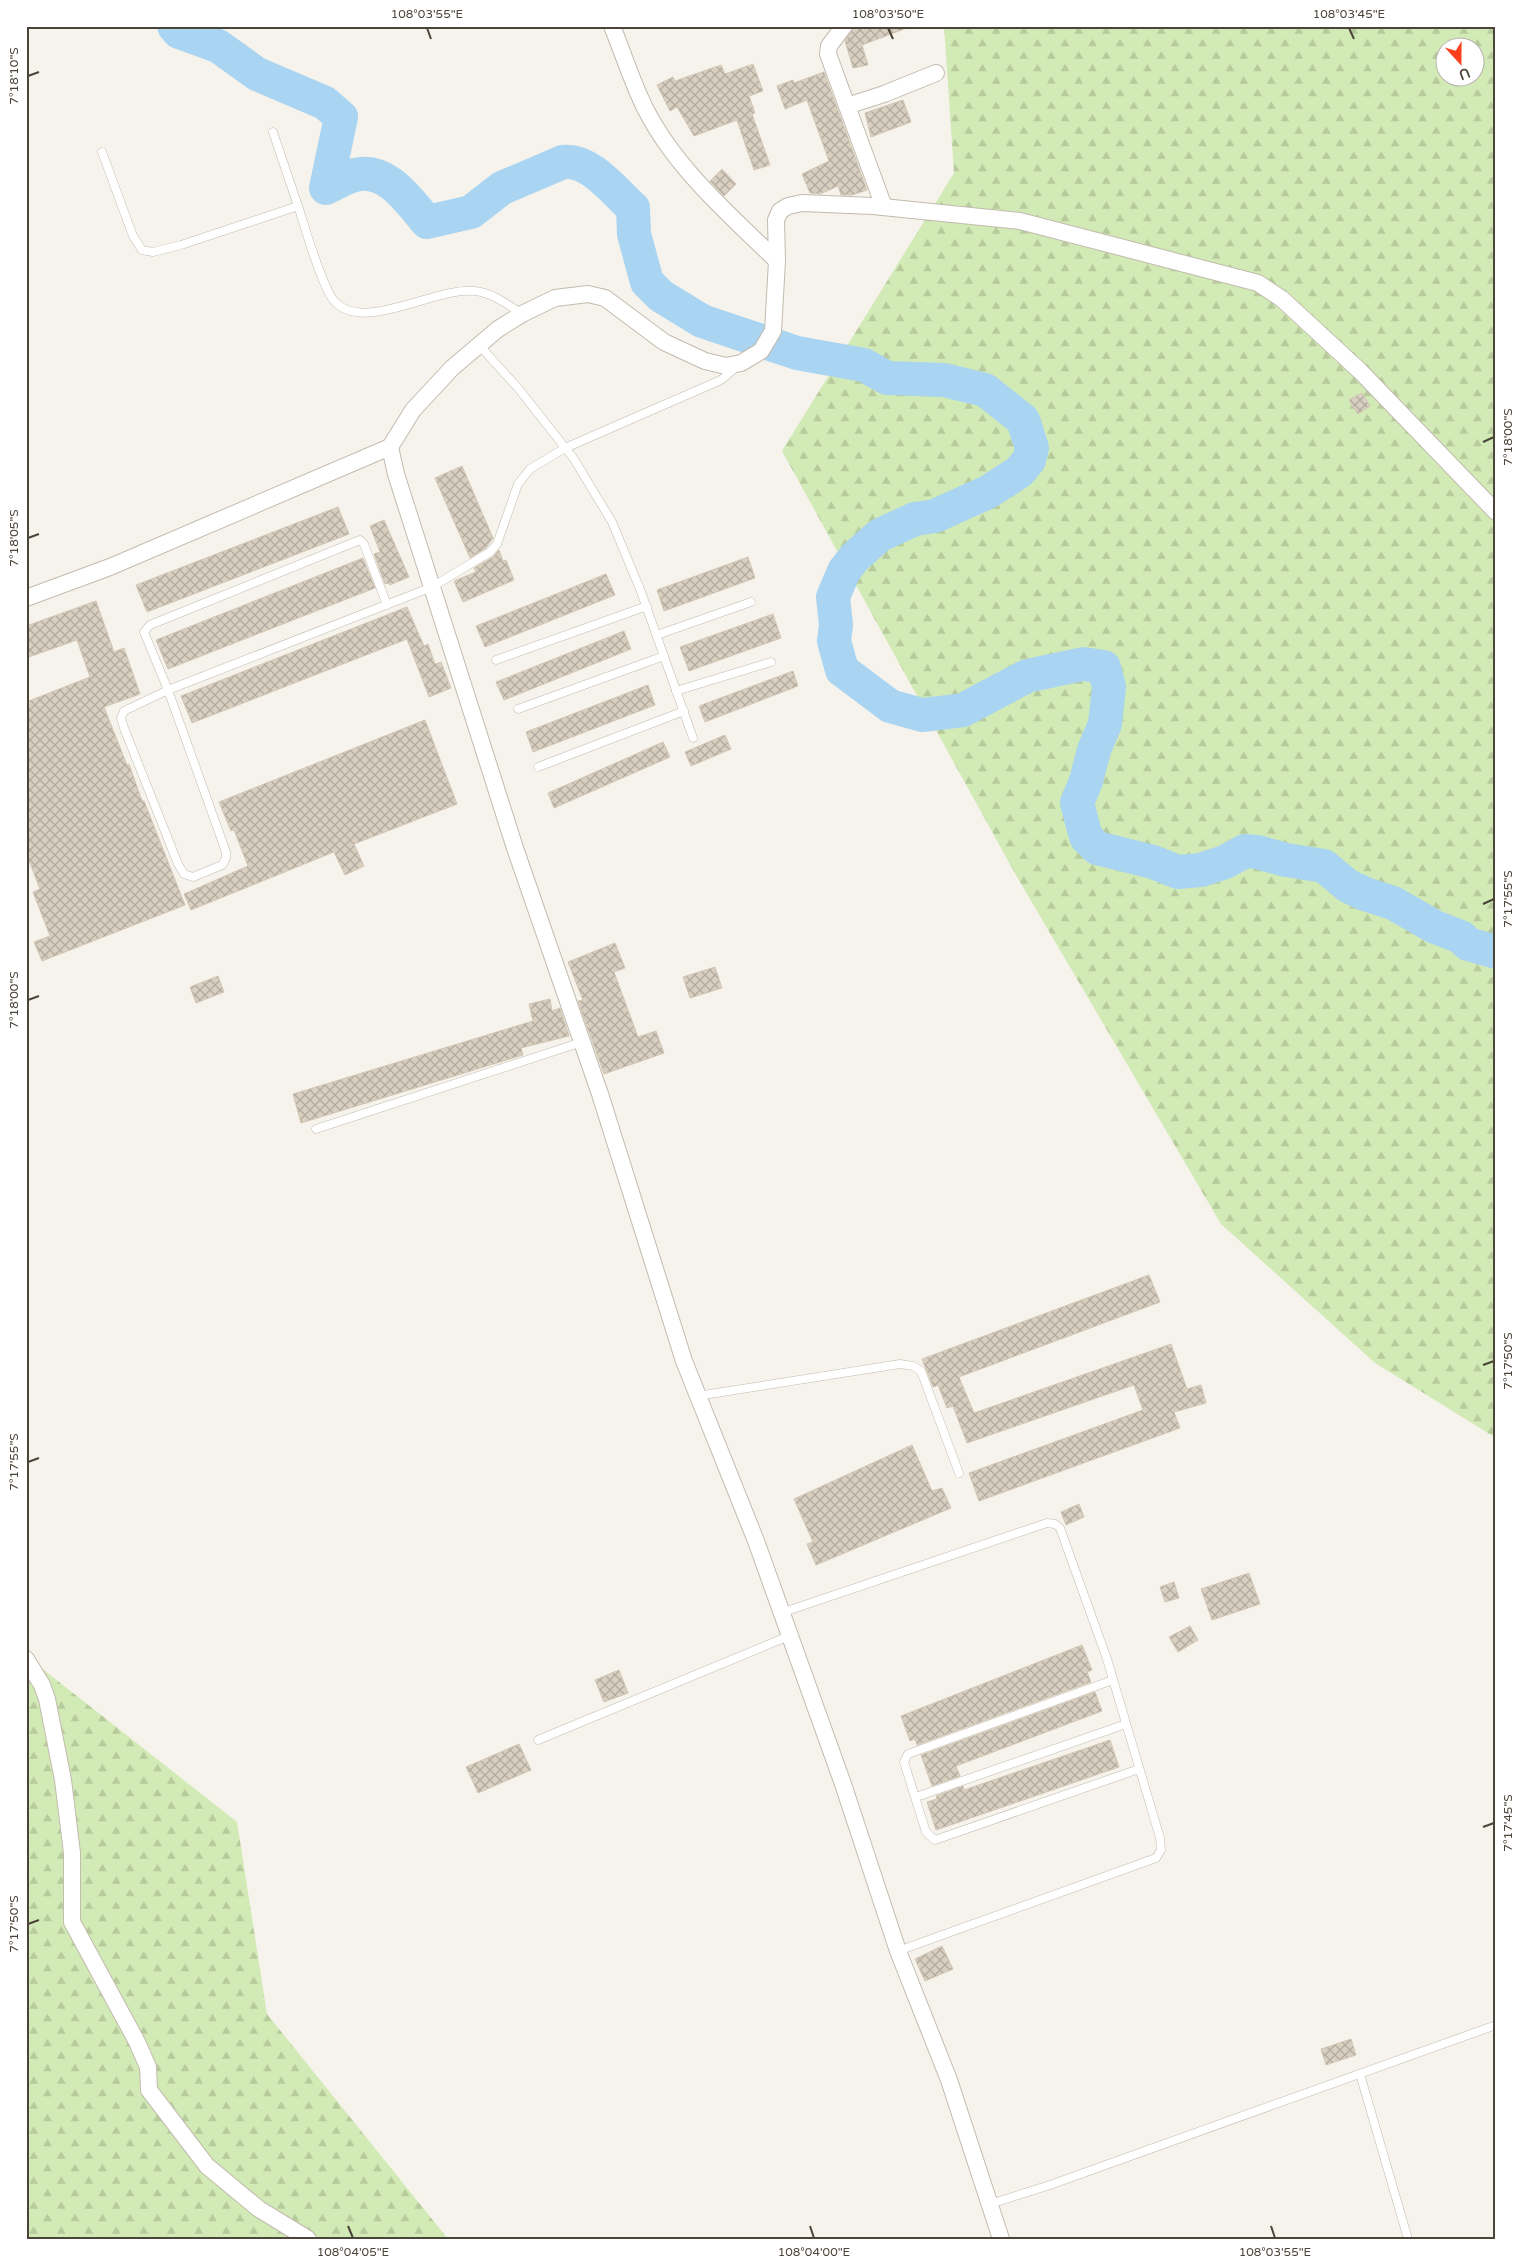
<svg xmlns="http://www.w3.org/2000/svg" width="1522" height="2265" font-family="'Varela Round',sans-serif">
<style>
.forest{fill:url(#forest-firs);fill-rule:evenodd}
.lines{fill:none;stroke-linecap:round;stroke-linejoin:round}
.river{stroke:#a9d4f2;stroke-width:34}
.building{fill:url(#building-cross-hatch);stroke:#d3c7b4}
.lane-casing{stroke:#c2bbae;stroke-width:9}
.street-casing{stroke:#c2bbae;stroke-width:18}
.lane{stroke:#fff;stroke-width:8}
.street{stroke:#fff;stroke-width:16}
.ticks{fill:none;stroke:#4b4439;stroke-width:2}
.neatline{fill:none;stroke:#4b4439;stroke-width:2}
.ticks-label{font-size:12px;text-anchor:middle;fill:#4b4439}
</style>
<defs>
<pattern id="forest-firs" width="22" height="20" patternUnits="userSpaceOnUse" patternTransform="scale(1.25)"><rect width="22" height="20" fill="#d2eab5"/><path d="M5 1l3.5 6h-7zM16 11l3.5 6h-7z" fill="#b6ca9c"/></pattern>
<pattern id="building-cross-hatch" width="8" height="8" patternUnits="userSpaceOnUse" patternTransform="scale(1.25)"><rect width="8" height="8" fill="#d8cfc1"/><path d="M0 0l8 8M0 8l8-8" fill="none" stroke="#b1aa9e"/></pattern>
</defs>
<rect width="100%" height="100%" fill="#f6f3ec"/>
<g class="forest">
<path d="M 944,26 L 1496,26 L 1496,1438 L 1375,1363 L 1221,1224 L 1017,877 L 782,451 L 954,173 ZM 1444,48 L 1474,48 L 1474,78 L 1444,78 Z"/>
<path d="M 26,1656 L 237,1822 L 267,2014 L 448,2239 L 26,2239 Z"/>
</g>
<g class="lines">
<path class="river" d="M 174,26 L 179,32 L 218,46 L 257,74 L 325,103 L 341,117 L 326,188 C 335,184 345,177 355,175 C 387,167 409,201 427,222 L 471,212 L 502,188 L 563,162 C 590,159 614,191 633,208 L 634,234 L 647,282 L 661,296 L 702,321 L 797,353 L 864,365 L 887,378 L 944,380 L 985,390 L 1023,420 L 1032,448 L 1029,460 L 1019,472 L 988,492 L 935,516 L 915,519 L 880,535 L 855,557 L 844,571 L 833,597 L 836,625 L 834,641 L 842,670 L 890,706 L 922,715 L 963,710 L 1027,676 L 1083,664 L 1104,667 L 1109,687 L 1105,724 L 1094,750 L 1086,781 L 1077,803 L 1086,837 L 1097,848 L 1153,862 L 1178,872 L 1201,870 L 1225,862 L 1245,851 L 1257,852 L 1286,860 L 1324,866 L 1348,886 L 1365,894 L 1393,903 L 1435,927 L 1461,937 L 1468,944 L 1496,952"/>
</g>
<g class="building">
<path d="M 854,26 L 907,26 L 907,28 L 862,45 L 868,65 L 853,68 L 845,41 Z"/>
<path d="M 753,64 L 763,91 L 749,96 L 755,113 L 752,114 L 770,165 L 754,170 L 737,120 L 694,136 L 677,107 L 670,111 L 657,85 L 673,77 L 675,81 L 721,65 L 725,74 Z"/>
<path d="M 824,72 L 867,190 L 852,195 L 841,195 L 838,186 L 820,194 L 810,193 L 802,174 L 829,161 L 807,100 L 785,109 L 777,86 L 793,80 L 794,83 Z"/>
<path d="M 903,100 L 911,122 L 871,137 L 865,113 Z"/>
<path d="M 722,169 L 736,184 L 724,196 L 710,181 Z"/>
<path d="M 1362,393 L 1370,406 L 1358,414 L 1349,400 Z"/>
<path d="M 462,466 L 493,538 L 486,548 L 470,558 L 435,478 Z"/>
<path d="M 338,507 L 349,534 L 147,612 L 136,585 Z"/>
<path d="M 384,520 L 409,577 L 390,585 L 388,583 L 385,584 L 374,554 L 380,552 L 370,526 Z"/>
<path d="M 499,550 L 503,561 L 506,560 L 514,580 L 463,602 L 454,581 L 476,572 L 474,568 L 493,557 Z"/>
<path d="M 748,557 L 755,578 L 664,611 L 657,590 Z"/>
<path d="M 363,558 L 375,588 L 168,669 L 156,640 Z"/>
<path d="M 606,574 L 615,595 L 485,647 L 476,626 Z"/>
<path d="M 96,601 L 114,652 L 124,648 L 140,694 L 104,707 L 127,765 L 129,764 L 142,801 L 144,801 L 185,905 L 42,961 L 34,942 L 50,936 L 33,892 L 40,889 L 26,853 L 26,702 L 90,677 L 77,640 L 26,658 L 26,626 Z"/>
<path d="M 407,607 L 424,646 L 428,644 L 435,664 L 441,662 L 451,688 L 429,697 L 407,639 L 192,723 L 181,696 Z"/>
<path d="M 773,614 L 781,638 L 689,671 L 680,647 Z"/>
<path d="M 624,631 L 631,649 L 504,700 L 496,682 Z"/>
<path d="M 793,671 L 798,686 L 705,722 L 699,706 Z"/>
<path d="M 648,685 L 655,705 L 533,752 L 526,732 Z"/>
<path d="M 425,720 L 457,804 L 354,844 L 364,866 L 345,875 L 334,852 L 191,910 L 184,894 L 248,866 L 234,830 L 231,831 L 219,802 Z"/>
<path d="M 725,735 L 731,749 L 691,766 L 685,752 Z"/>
<path d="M 663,742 L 670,757 L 554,808 L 548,793 Z"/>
<path d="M 615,943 L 625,968 L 614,972 L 638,1037 L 656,1031 L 664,1053 L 604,1074 L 578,1001 L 583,1000 L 568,962 Z"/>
<path d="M 715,967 L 722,988 L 690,998 L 683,977 Z"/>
<path d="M 218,976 L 224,992 L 196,1003 L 190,987 Z"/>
<path d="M 550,999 L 552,1011 L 560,1008 L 569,1036 L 521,1048 L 523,1055 L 301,1123 L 293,1094 L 533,1021 L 529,1004 Z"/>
<path d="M 1149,1275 L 1160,1302 L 959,1377 L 974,1413 L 1171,1344 L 1187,1389 L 1201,1385 L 1206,1403 L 1174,1412 L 1180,1428 L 979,1501 L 969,1473 L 1143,1410 L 1134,1385 L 967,1443 L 953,1406 L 947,1408 L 938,1385 L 933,1387 L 922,1359 Z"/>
<path d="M 912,1445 L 932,1491 L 942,1488 L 951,1508 L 816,1565 L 807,1544 L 813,1542 L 794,1499 Z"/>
<path d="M 1079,1504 L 1084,1517 L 1066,1525 L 1061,1512 Z"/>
<path d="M 1249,1573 L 1260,1604 L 1212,1620 L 1201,1589 Z"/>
<path d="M 1174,1582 L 1179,1598 L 1165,1602 L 1160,1587 Z"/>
<path d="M 1190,1626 L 1198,1640 L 1178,1652 L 1169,1637 Z"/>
<path d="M 1082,1645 L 1092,1670 L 1087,1672 L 1091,1682 L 917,1745 L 915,1739 L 910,1741 L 901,1716 Z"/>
<path d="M 619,1670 L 628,1693 L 604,1702 L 595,1680 Z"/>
<path d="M 1095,1692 L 1102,1711 L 956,1766 L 960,1776 L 932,1786 L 921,1755 Z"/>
<path d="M 1110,1740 L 1119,1767 L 936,1830 L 927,1802 L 937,1799 L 936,1796 L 963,1786 L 964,1790 Z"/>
<path d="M 519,1744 L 531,1770 L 478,1793 L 466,1767 Z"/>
<path d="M 942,1946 L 953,1969 L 925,1981 L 915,1959 Z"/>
<path d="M 1351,2039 L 1356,2055 L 1326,2065 L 1321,2049 Z"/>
</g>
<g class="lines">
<defs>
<g id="lane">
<path d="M 273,132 L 298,206"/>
<path d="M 102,152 L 133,236 L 142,250 L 153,252 L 181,245 L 298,206 C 305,227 322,288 335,302 C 365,333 437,286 475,291 C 493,293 507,304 522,314"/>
<path d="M 479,345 L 518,388 L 574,459 L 612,522 L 640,589 L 693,738"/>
<path d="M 387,605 L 364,544 L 360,540 L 150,625 L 144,632 L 168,690 L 226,852 L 226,858 L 222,865 L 193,877 L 184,874 L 178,864 L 124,728 L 121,718 L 124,711 L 168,690 L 432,587 L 490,552 L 497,544 L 518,484 L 530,469 L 565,448 L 721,380 L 735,368"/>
<path d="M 657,635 L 751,602"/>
<path d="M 496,660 L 647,606"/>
<path d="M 676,691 L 771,662"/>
<path d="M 518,709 L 664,656"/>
<path d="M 538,767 L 684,711"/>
<path d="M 316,1129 L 582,1042"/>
<path d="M 697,1396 L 900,1364 L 913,1366 L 921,1371 L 959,1473"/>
<path d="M 781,1613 L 1047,1523 L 1055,1524 L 1060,1528 L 1107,1659 L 1160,1838 L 1161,1850 L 1156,1858 L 898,1951"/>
<path d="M 1113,1680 L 908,1754 L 904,1762 L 926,1832 L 935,1840 L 1139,1769"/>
<path d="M 538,1740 L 789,1636"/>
<path d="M 916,1797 L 1126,1724"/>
<path d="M 1360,2074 L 1408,2239"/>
<path d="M 990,2204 L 1050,2185 L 1496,2025"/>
</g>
<g id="street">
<path d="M 612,26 C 623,53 632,82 645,108 C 675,168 729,214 777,261"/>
<path d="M 844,26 L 829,46 L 828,54 L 847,106 L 884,94 L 936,73"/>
<path d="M 847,106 L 884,207"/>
<path d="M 26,598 L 110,567 L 390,447"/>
<path d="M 26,1659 L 42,1685 L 47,1699 L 63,1780 L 72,1853 L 72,1922 L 137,2042 L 148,2067 L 149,2090 L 207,2166 L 259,2209 L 308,2239"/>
<path d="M 1001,2239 L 949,2080 L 898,1951 L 843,1784 L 756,1541 L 684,1361 L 600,1094 L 515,848 L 396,474 L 390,447 L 413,410 L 452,368 L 498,329 L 522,314 L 555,298 L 588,294 L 605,298 L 664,342 L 705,361 L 726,366 L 741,363 L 761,351 L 773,331 L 777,261 L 776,220 L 780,211 L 788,206 L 802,203 L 873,206 L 1020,221 L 1258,283 L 1282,299 L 1360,371 L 1496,512"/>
</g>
</defs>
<use href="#lane" class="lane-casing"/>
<use href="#street" class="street-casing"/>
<use href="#lane" class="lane"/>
<use href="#street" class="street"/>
</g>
<path class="ticks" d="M 427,28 L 431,39M 888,28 L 893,39M 1349,28 L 1354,39M 28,76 L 39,72M 1483,442 L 1494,437M 28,538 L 39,534M 1483,904 L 1494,899M 28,1000 L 39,996M 1483,1365 L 1494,1361M 28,1462 L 39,1458M 1483,1827 L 1494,1823M 28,1924 L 39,1920M 348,2226 L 353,2238M 810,2226 L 814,2238M 1271,2226 L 1275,2238"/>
<rect width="1522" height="2265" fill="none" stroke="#ffffff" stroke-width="55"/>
<g transform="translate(1460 62) rotate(159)"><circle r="24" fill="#ffffff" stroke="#b7b4b0"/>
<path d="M0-4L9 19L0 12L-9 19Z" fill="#fc3f1d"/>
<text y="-8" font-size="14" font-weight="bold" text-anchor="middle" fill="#4b4439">U</text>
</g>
<rect x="28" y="28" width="1466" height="2210" class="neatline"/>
<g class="ticks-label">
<text x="427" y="18">108°03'55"E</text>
<text x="888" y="18">108°03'50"E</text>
<text x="1349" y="18">108°03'45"E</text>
<text transform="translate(14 76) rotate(-90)" y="4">7°18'10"S</text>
<text transform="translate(1508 437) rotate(-90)" y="4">7°18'00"S</text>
<text transform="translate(14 538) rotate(-90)" y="4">7°18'05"S</text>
<text transform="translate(1508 899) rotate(-90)" y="4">7°17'55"S</text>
<text transform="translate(14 1000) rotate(-90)" y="4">7°18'00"S</text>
<text transform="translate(1508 1361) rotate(-90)" y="4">7°17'50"S</text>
<text transform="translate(14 1462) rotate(-90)" y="4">7°17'55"S</text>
<text transform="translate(1508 1823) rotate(-90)" y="4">7°17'45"S</text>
<text transform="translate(14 1924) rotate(-90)" y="4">7°17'50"S</text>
<text x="353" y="2256">108°04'05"E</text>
<text x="814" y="2256">108°04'00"E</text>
<text x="1275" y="2256">108°03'55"E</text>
</g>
</svg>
